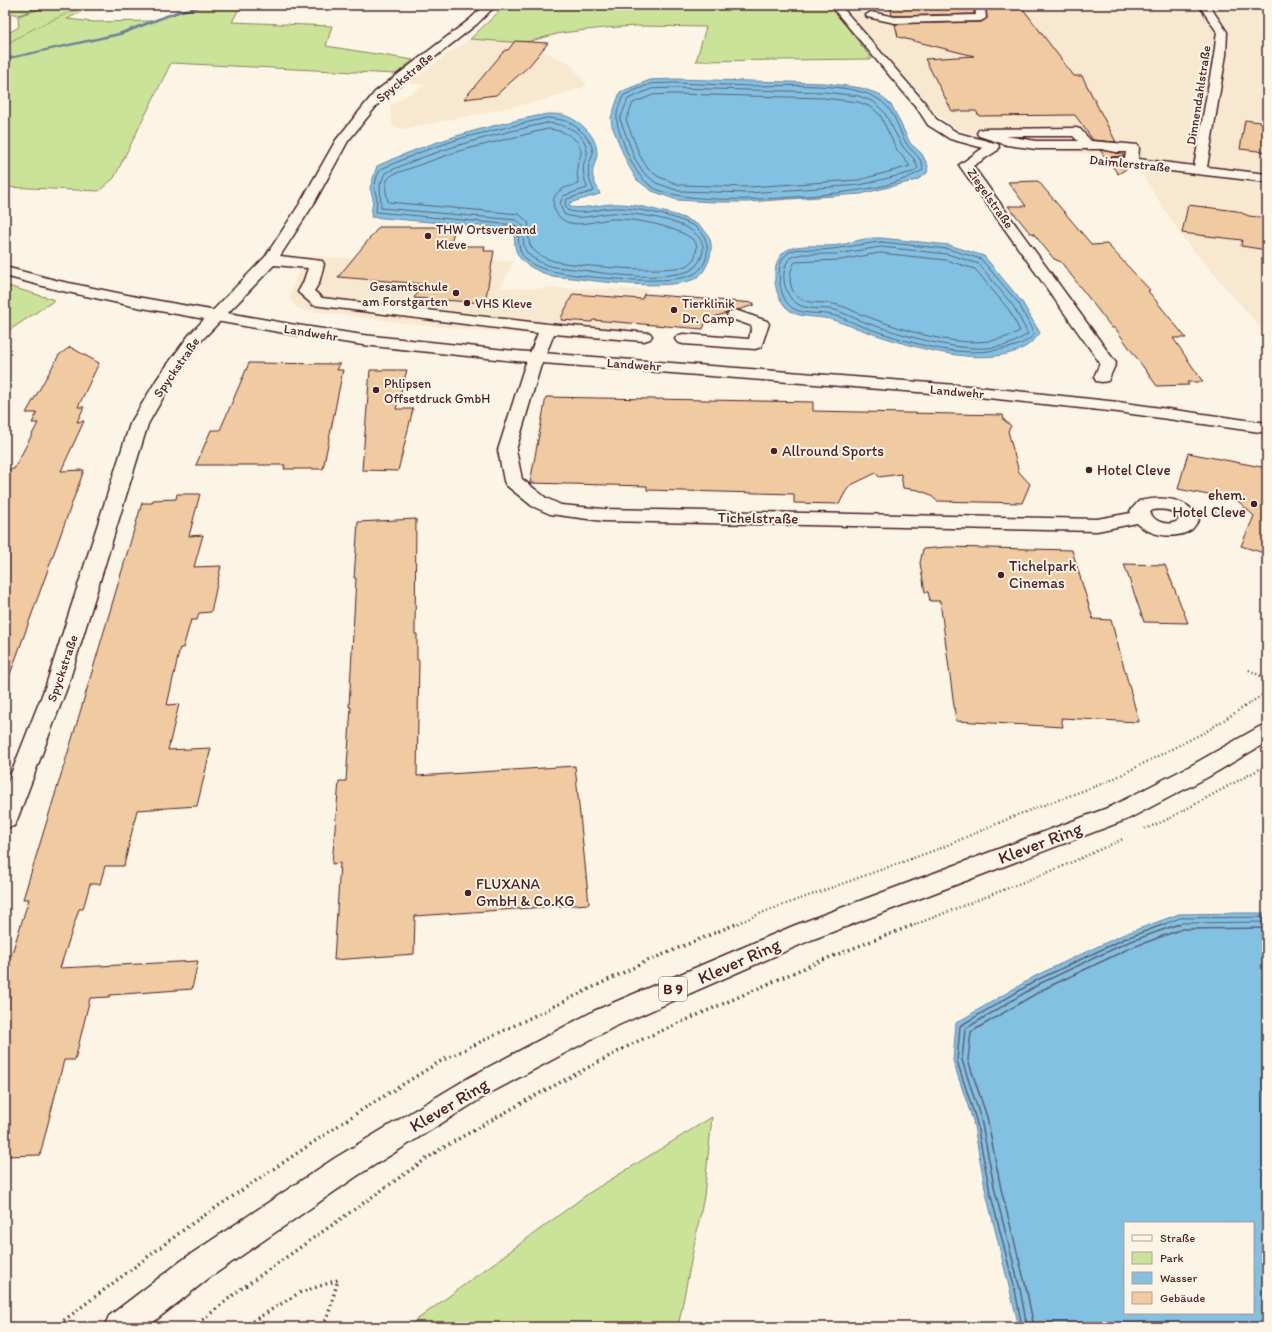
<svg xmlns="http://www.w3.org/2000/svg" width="1272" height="1332" font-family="Itim,sans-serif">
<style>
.built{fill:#f8e8d0}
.green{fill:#cae399;stroke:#8a8162}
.water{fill:#82c1e2;stroke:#6c8099;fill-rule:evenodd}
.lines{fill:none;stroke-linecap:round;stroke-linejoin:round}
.shore-far1{stroke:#606074;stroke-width:1}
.shore{stroke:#606074;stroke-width:1.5}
.stream{fill:#6c8099;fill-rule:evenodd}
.building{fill:#f0caa0;stroke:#4a1f2b}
.minor-casing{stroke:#4a1f2b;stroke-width:3}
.major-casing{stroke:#4a1f2b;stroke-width:3}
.path-far3{stroke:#4a1f2b;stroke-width:1.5;stroke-dasharray:0.5 1.5;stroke-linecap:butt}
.path-far2{stroke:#4a1f2b;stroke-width:2;stroke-dasharray:1 2.5;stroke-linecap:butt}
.path-far1{stroke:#4a1f2b;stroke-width:2.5;stroke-dasharray:1 3;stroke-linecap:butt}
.path{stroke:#4a1f2b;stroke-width:3.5;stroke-dasharray:1.5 4;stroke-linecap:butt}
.minor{fill:#fcf5e5;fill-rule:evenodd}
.major{fill:#fcf5e5;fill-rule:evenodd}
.poi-dot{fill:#4a1f2b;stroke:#fcf5e5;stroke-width:1.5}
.labels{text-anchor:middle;stroke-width:4;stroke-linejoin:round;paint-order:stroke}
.far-street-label{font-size:13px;fill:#4a1f2b;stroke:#fcf5e5}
.far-poi-label{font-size:13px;fill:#4a1f2b;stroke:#fcf5e5;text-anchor:start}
.shield{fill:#fcf5e5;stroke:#7f5f63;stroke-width:1}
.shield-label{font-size:14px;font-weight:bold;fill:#4a1f2b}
.poi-label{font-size:15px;fill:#4a1f2b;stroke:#fcf5e5;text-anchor:start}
.street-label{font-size:15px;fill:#4a1f2b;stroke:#fcf5e5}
.near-street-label{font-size:18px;fill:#4a1f2b;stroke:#fcf5e5}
</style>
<rect width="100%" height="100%" fill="#fcf5e5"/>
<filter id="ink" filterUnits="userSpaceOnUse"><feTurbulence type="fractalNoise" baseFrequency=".025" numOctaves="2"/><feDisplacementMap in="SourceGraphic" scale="8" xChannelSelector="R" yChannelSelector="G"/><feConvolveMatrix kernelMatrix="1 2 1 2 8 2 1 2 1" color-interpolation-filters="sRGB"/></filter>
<g filter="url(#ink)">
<g class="built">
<path d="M 843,5 L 1267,5 L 1267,335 L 1184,240 L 1132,159 L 1024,147 L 979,137 L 951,126 L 937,114 Z"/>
<path d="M 470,39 L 523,43 L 570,63 L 587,86 L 541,101 L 403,129 L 392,127 L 390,105 L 425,85 L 407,83 Z"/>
<path d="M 304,257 L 514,261 L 500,288 L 647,289 L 622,343 L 420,325 L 297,309 L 289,298 Z"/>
</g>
<g class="green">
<path d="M 5,5 L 49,5 L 18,15 L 5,12 Z"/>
<path d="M 53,5 L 94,5 L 67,19 L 94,22 L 151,21 L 205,5 L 241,5 L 232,22 L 332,26 L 326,46 L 413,60 L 396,74 L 171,63 L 114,178 L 99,191 L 5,187 L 5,35 L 19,27 L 18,16 Z"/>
<path d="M 506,5 L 830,5 L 872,59 L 696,61 L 706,27 L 637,26 L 604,28 L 561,33 L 523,43 L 470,39 Z"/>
<path d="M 5,285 L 55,300 L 5,333 Z"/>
<path d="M 712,1117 L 704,1196 L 678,1327 L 407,1327 L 589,1193 Z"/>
</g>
<g class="water">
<path d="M 674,79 L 825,83 L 861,88 L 879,94 L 892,106 L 910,143 L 922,154 L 928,166 L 927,173 L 917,180 L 861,194 L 748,202 L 714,202 L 677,200 L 652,191 L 637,180 L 627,163 L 612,126 L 611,118 L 620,92 L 650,80 Z"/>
<path d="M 547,114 C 552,114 558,114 563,115 C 578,119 597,135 597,153 C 597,161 591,168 593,177 C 594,183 598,188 600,194 L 569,203 L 570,207 C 586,209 596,205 612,204 C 626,203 645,207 660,211 C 684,217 721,226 709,260 C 706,268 701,277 692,280 C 666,290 601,282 572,278 C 564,277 555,277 548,275 C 538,271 526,266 520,258 C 513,249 515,239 514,229 L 371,217 L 373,199 L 370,188 L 377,166 C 431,141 489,125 547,114 Z"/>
<path d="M 881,238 L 949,245 L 984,256 L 1022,302 L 1040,333 C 1003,386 881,336 833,320 C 822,316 801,318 792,312 C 781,305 776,293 775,281 C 773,235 809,249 839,245 C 848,244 857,240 865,239 C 870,238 876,238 881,238 Z"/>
<path d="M 1241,913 L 1267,913 L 1267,1327 L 1019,1327 L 986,1193 L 973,1121 L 953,1061 L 956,1023 L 1037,975 L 1122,935 L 1179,914 ZM 1125,1223 L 1253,1223 L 1253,1313 L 1125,1313 Z"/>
</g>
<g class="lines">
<g class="shore-far1">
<path d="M 674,83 C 699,84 725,85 750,86 C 783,86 856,81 881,101 C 895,111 898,129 906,143 C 912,153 923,157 923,170 C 908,178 894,184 878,187 C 831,196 694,209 654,188 C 639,179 631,163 625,147 C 617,125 612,117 624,95 L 650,84 Z"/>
<path d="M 674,88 L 824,92 L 859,96 L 874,102 L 884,112 L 903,147 L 914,159 L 918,168 L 913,172 L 860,185 L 748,193 L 679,191 L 656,183 L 644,173 L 635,159 L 620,119 L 628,99 L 651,89 Z"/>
<path d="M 674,94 L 824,98 L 858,102 L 871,107 L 880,115 L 897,150 L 910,166 L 859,180 L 748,187 L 680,185 L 659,177 L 648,169 L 640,156 L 626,120 L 633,103 L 653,95 Z"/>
<path d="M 547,118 C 554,119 562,119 568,122 C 579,127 592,140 593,152 C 593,156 590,160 589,164 C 587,174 590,182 594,191 L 567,199 L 565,203 L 567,210 C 583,216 596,209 611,208 C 634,207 674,215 694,226 C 712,236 712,266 692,275 C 667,286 574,277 548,270 C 539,268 530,264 524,257 C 517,249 519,238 518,228 L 515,225 L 376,212 L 377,199 L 374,188 L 377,176 L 381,169 L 421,152 L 462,138 Z"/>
<path d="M 547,123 C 564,124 585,131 587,151 C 588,156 585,159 584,163 C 582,171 585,180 587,188 L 563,196 L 560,204 L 564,214 C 581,222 597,213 614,213 C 636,213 713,221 702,255 C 699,263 694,270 686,272 C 650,281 610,274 574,269 C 566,268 558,268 550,266 C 543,264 535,260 529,255 C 521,247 524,236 523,226 L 517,220 L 381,208 L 380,185 L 385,173 C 437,149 491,135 547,123 Z"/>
<path d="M 548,129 C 561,130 581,137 581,153 C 581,156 579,159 578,162 C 576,169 578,177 578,184 C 572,186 563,187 558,192 C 547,203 557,220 570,223 C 584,226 598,220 612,219 C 632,218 684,227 696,243 C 698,250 695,261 688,265 C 672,274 579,266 558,262 C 549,260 538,256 532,248 C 526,241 530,230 528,222 L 519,214 L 388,202 C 386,191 382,180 394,174 L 459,151 Z"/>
<path d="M 881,242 L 948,249 L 981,259 L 1019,304 L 1034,334 C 1026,344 1014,347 1002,349 C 954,359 906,341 861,326 C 851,322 842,317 832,315 C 820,312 805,315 794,309 C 785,304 781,293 780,283 C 778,273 779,259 788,253 C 796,247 807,250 815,250 C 837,250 859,244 881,242 Z"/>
<path d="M 881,247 L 947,254 L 979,264 L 1014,307 L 1028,334 C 1023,337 1017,341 1012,343 C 972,359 900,334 861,321 C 852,317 844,313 835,310 C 823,307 807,311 796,303 C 783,294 779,269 791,257 L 802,254 L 836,254 Z"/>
<path d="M 880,253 L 946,260 L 975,269 L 1009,310 L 1020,331 C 1015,333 1009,337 1003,338 C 960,351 901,329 860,314 C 853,311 846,307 838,305 C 826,301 809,305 799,298 C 788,290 788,272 795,262 L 840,260 Z"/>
<path d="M 1162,925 L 1180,918 L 1267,917"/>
<path d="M 1177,925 L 1181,923 L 1267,922"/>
</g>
<g class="shore">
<path d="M 1022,1327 L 1015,1290 L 990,1192 L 976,1120 L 957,1061 L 960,1026 L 1039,979 L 1124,939 L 1165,924"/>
<path d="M 1027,1327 L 1020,1289 L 995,1191 L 981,1119 L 962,1060 L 965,1029 L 1041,983 L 1126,943 L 1179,924"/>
<path d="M 1034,1327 L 1026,1287 L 1001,1189 L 987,1117 L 968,1060 L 971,1032 L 1044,989 L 1128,949 L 1182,929 L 1267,928"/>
</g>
<path class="stream" d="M 205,5 L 213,5 L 181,12 L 121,35 L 5,60 L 5,58 L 118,33 L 179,10 Z"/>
</g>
<g class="building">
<path d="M 890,5 L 977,5 L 974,8 L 974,14 L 895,16 L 892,15 Z"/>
<path d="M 983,5 L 1020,5 L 1074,76 L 1082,76 L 1116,142 L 1093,140 L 1075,115 L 979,116 L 976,111 L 952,111 L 925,59 L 974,56 L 898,37 L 895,24 L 981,22 L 987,18 L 986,8 Z"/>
<path d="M 515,41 L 548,43 L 529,66 L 496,95 L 464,99 L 505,50 L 508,50 Z"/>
<path d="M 1245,120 L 1267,123 L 1267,152 L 1240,149 Z"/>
<path d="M 1100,150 L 1122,154 L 1124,156 L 1111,157 L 1110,161 L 1111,164 L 1128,168 L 1118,174 Z"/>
<path d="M 1038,181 L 1092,245 L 1107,244 L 1150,290 L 1148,291 L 1186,338 L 1173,338 L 1203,382 L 1187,382 L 1189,385 L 1157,386 L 1115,328 L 1112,328 L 1061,262 L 1054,259 L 1033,233 L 1030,233 L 1008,206 L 1026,206 L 1008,182 Z"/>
<path d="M 1188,205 L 1237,211 L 1249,216 L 1267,218 L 1267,250 L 1241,246 L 1242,240 L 1182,233 Z"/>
<path d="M 379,227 L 448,227 L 447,228 L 455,228 L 450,246 L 485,246 L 484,251 L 494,251 L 485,303 L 414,298 L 424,284 L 338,277 Z"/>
<path d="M 573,294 L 642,299 L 644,294 L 754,303 L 754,305 L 738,310 L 735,309 L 727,313 L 707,319 L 703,329 L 593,320 L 592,322 L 561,320 L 562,318 L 561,318 Z"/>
<path d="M 70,347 L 99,363 L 78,407 L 84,407 L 77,422 L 84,421 L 61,471 L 84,470 L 8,680 L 5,679 L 5,469 L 14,469 L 38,423 L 32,423 L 37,413 L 26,413 L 59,355 Z"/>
<path d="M 249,363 L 340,364 L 337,370 L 343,370 L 323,469 L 284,469 L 285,465 L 196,465 L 211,430 L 220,430 Z"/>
<path d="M 370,370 L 407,370 L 396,409 L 413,409 L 398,471 L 362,470 Z"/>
<path d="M 546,397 L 813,402 L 813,411 L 1003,415 L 1004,420 L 1011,426 L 1008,431 L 1019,472 L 1030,484 L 1022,503 L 937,501 L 929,494 L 918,490 L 903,488 L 901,474 L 879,477 L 876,473 L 851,485 L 846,491 L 839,504 L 794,503 L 794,494 L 647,490 L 647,486 L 530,483 Z"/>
<path d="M 1188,453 L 1267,468 L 1267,554 L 1241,546 L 1254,516 L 1238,501 L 1178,489 Z"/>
<path d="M 177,494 L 200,494 L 189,536 L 203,535 L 194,567 L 221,566 L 211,612 L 199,613 L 197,620 L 191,620 L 183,648 L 180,648 L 167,705 L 179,704 L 168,750 L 211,748 L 197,806 L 137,810 L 124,866 L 105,866 L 100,884 L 90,884 L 83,909 L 79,909 L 60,968 L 198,961 L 192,989 L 110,995 L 109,997 L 90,998 L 75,1060 L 64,1060 L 40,1155 L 5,1156 L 5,956 L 11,956 L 29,899 L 23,899 L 76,726 L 142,503 L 152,503 L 153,500 L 176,499 Z"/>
<path d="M 416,519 L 415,634 L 417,634 L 417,660 L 419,660 L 417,776 L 575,766 L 589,904 L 415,916 L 414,954 L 334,960 L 340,863 L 332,864 L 339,781 L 346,781 L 351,707 L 349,707 L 356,578 L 354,578 L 358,522 Z"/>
<path d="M 947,547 L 1072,550 L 1093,619 L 1111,620 L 1139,722 L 1061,718 L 1063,727 L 956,721 L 940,601 L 930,601 L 928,592 L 925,592 L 920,563 L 923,549 Z"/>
<path d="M 1124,564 L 1165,565 L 1188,623 L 1144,622 Z"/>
</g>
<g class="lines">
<defs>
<g id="minor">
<path d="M 485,5 L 496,5 L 477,24 L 383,98 L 348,141 L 313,205 L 280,256 L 322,261 L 324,264 L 319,283 L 314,291 L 322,298 L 548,324 L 650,333 L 652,336 L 650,339 L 644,341 L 554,334 L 540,368 L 516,450 L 522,479 L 546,498 L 561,505 L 603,509 L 1097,519 L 1131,513 L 1130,511 L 1139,501 C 1161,496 1189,497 1199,520 C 1196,523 1194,528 1191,530 C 1176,540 1149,536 1137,523 L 1097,531 L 603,521 L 550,514 L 532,506 L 506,485 L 504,481 L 498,450 L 524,368 L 538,333 L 313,305 L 298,292 L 303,283 L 308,268 L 274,265 L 201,341 L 173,380 L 148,424 L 68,685 L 17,820 L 14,826 L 5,828 L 5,789 L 46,685 L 130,424 L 157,379 L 189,335 L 265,257 L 299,205 L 336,140 L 375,92 L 469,20 ZM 1153,510 C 1163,509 1175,509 1179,520 C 1170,527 1154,523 1150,512 Z"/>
<path d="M 830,5 L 840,5 L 925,103 L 936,119 L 958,133 L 998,144 L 999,147 L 998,150 L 973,166 L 1116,363 L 1108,381 L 1102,382 L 1096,381 L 1094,377 L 1100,363 L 959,165 L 983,148 L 950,139 L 928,125 L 917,108 Z"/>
<path d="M 980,5 L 985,8 L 986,18 L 981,21 L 895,23 L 867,17 L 866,15 L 871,12 L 895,17 L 976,15 L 975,8 Z"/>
<path d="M 1199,5 L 1209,5 L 1227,32 L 1226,55 L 1207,167 L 1267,174 L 1267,182 L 1117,165 L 1112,164 L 1111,161 L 1112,158 L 1125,158 L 1126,152 L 1116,152 L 1101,149 L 1036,149 L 1007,145 L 979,136 L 977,133 L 979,130 L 983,129 L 1076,128 L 1080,129 L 1091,141 L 1138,145 L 1139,148 L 1138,159 L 1194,166 L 1214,55 L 1217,32 ZM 1006,136 L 1073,136 L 1078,141 L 1036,141 Z"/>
<path d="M 735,310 L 767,321 L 769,324 L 761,347 L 755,349 L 683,344 L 677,342 L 675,339 L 677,336 L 683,334 L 749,339 L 752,326 L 729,318 L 727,315 L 729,312 Z"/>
</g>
<g id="major">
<path d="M 5,267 L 59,281 L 137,297 L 290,324 L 363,335 L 516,351 L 969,386 L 1118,402 L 1267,423 L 1267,433 L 1118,412 L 969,396 L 516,361 L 363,345 L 290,334 L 137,307 L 58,290 L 5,276 Z"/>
<path d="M 1267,725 L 1267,742 L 1208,777 L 1128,819 L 811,940 L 614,1027 L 490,1093 L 357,1176 L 209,1278 L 147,1327 L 104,1327 L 109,1316 L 185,1258 L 335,1158 L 470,1077 L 594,1011 L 793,926 L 1110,807 L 1192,765 L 1259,727 Z"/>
</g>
</defs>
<use href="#minor" class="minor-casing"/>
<use href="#major" class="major-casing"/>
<path class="path-far3" d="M 5,45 L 27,32 L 85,5"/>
<path class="path-far2" d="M 1212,513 L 1245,509"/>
<g class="path-far1">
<path d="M 1249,670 L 1267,679"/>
<path d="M 1145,829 L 1166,820 L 1267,765"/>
<path d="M 734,925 L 764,912 L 941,848 L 1017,815 L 1107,782 L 1207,731 L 1267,692"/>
<path d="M 914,925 L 1059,868 L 1123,839"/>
</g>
<g class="path">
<path d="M 55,1327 L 190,1225 L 360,1111 L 439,1062 L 645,962 L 736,924"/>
<path d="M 194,1327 L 238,1291 L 439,1150 L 527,1100 L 634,1043 L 820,961 L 916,924"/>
<path d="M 243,1327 L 299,1293 L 338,1280 L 327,1319 L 320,1327"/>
</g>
<use href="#minor" class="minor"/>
<use href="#major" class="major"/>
</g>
</g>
<g class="poi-dot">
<circle cx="428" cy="236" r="4"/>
<circle cx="456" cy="293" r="4"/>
<circle cx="467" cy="303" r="4"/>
<circle cx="674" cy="310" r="4"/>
<circle cx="376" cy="390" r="4"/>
<circle cx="774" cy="451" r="4"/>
<circle cx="1089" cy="470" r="4"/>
<circle cx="1254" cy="504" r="4"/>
<circle cx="1001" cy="575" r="4"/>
<circle cx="468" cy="893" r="4"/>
</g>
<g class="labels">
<g class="far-street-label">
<text transform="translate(404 77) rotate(-40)" y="5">Spyckstraße</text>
<text transform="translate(1198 95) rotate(-81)" y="5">Dinnendahlstraße</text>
<text transform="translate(1130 163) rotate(6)" y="5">Daimlerstraße</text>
<text transform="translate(991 198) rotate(55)" y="5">Ziegelstraße</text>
<text transform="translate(311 332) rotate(9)" y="5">Landwehr</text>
<text transform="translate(634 364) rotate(4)" y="5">Landwehr</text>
<text transform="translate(176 367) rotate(-55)" y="5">Spyckstraße</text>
<text transform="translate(957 391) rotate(5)" y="5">Landwehr</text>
<text transform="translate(62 668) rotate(-71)" y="5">Spyckstraße</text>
</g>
<g class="far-poi-label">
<text x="436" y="234">THW Ortsverband<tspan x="436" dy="15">Kleve</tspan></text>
<text x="448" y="291" text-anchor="end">Gesamtschule<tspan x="448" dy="15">am Forstgarten</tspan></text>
<text x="475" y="308">VHS Kleve</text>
<text x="682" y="308">Tierklinik<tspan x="682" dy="15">Dr. Camp</tspan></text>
<text x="384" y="388">Phlipsen<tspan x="384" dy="15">Offsetdruck GmbH</tspan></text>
</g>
<rect class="shield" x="659" y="977" width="28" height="24" rx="3"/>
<g class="shield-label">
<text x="673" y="994">B 9</text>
</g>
<g class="poi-label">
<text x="782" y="456">Allround Sports</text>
<text x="1097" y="475">Hotel Cleve</text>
<text x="1246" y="500" text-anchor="end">ehem.<tspan x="1246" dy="17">Hotel Cleve</tspan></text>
<text x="1009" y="571">Tichelpark<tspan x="1009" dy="17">Cinemas</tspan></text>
<text x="476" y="889">FLUXANA<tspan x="476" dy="17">GmbH &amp; Co.KG</tspan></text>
</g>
<g class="street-label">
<text transform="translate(758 518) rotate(1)" y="5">Tichelstraße</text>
</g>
<g class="near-street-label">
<text transform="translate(1040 843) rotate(-21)" y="6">Klever Ring</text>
<text transform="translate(739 961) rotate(-24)" y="6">Klever Ring</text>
<text transform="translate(449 1105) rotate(-31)" y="6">Klever Ring</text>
</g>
</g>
<rect width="1272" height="1332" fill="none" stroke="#fcf5e5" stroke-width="20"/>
<rect x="10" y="10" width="1252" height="1312" fill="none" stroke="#4a1f2b" stroke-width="1.5" filter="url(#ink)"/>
<rect x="1124" y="1222" width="130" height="92" fill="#fcf5e5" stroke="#b59f9b"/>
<rect x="1132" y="1235" width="20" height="6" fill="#fcf5e5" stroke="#b59f9b"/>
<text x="1160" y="1242" font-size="12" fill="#4a1f2b">Straße</text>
<rect x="1132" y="1252" width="20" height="12" fill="#cae399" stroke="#b59f9b"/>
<text x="1160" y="1262" font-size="12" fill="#4a1f2b">Park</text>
<rect x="1132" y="1272" width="20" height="12" fill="#82c1e2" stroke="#b59f9b"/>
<text x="1160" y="1282" font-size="12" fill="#4a1f2b">Wasser</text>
<rect x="1132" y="1292" width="20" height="12" fill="#f0caa0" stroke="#b59f9b"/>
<text x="1160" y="1302" font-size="12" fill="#4a1f2b">Gebäude</text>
</svg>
